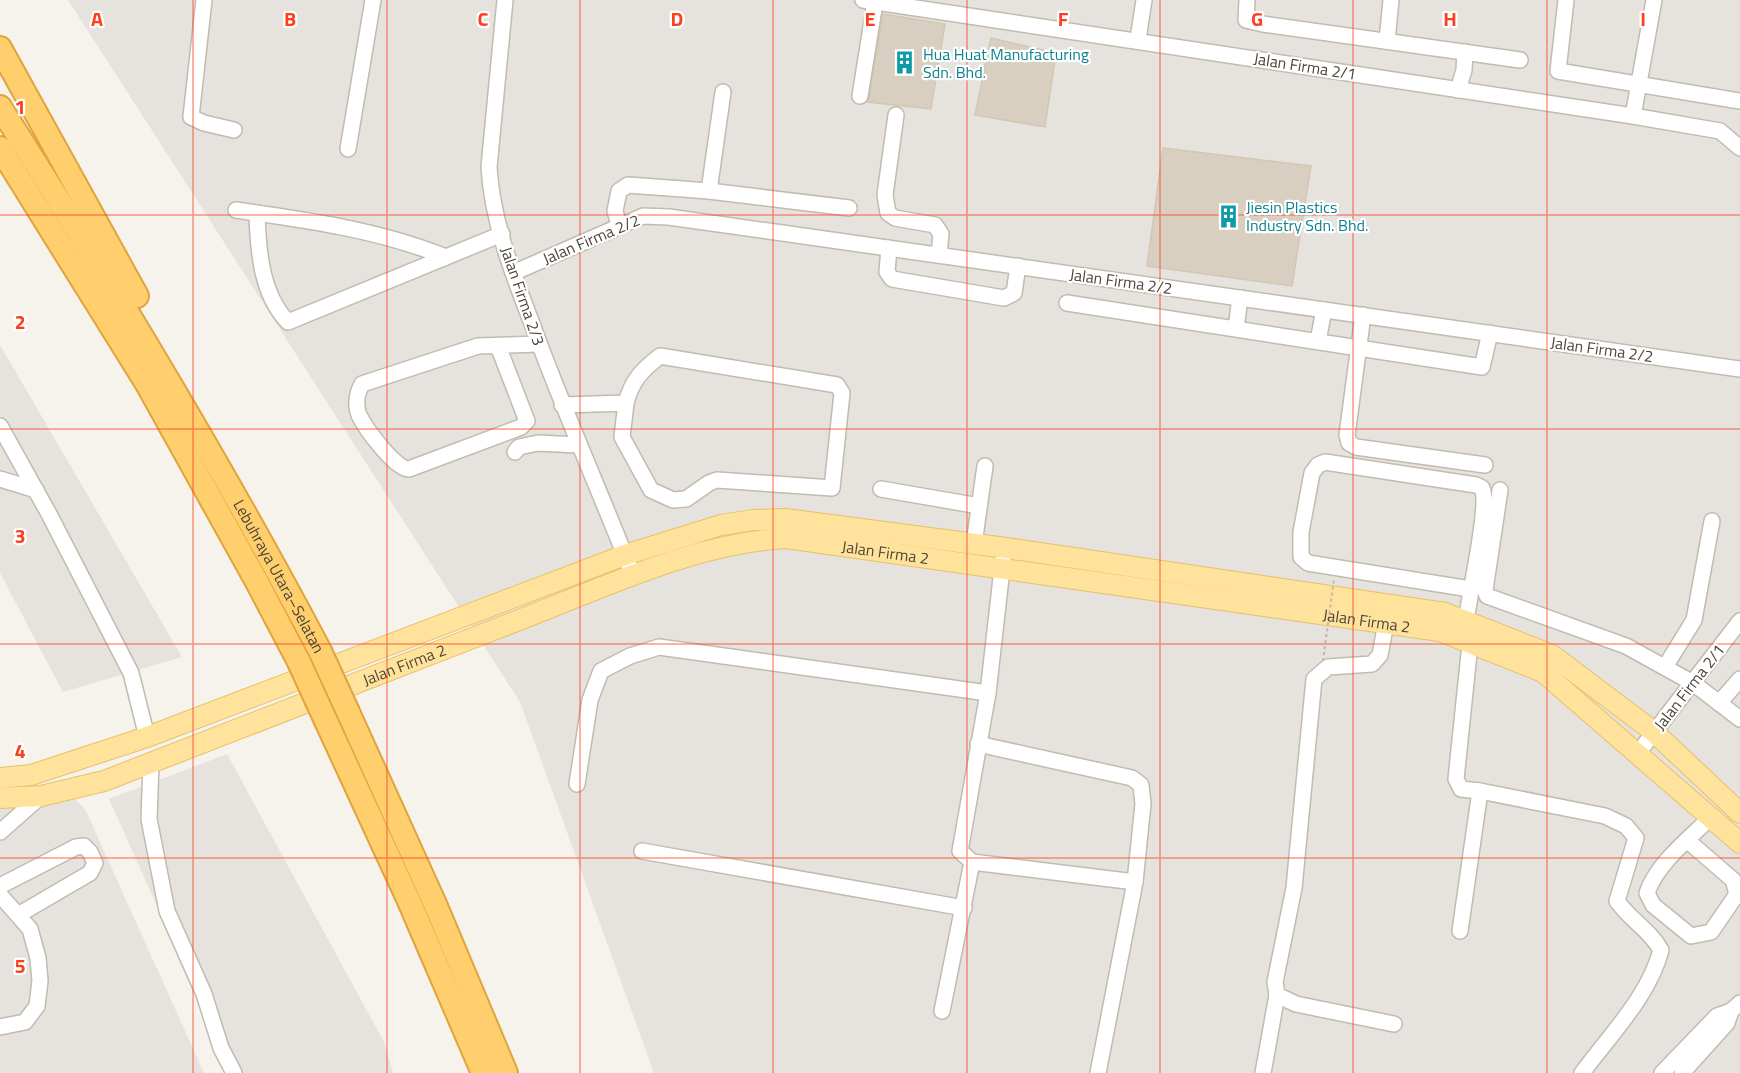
<svg xmlns="http://www.w3.org/2000/svg" width="1740" height="1073" font-family="'Titillium Web',sans-serif">
<style>
.industrial{fill:#e6e2dd}
.building{fill:#d8cfc1;stroke:#d3c7b4;stroke-width:1.5}
.lines{fill:none;stroke-linecap:round;stroke-linejoin:round}
.minor-casing{stroke:#c2bbae;stroke-width:18}
.major-casing{stroke:#e6c16a;stroke-width:22}
.highway-casing{stroke:#e0a43c;stroke-width:26}
.minor{stroke:#fff;stroke-width:15}
.major{stroke:#ffe39c;stroke-width:20}
.highway{stroke:#ffcf6e;stroke-width:22}
.highway-bridge-casing{stroke:#e0a43c;stroke-width:26;stroke-linecap:butt}
.path-bridge{stroke:#c4b79f;stroke-width:2;stroke-dasharray:3 3;stroke-linecap:butt}
.highway-bridge{stroke:#ffcf6e;stroke-width:22}
.grid{fill:none;stroke:#fc3f1d;stroke-width:1.5;stroke-opacity:0.55}
.labels{text-anchor:middle;stroke-width:4.5;stroke-linejoin:round;paint-order:stroke}
.culture-label{font-size:16px;fill:#0d838f;stroke:#fff;text-anchor:start}
.street-label{font-size:16px;fill:#4b4439;stroke:#fff}
.grid-label{font-size:20px;text-anchor:middle;font-weight:bold;fill:#fc3f1d;stroke:#fff;stroke-width:4.5;stroke-linejoin:round;paint-order:stroke}
</style>
<rect width="100%" height="100%" fill="#f6f3ec"/>
<g class="industrial">
<path d="M 68,0 L 1740,0 L 1740,1073 L 654,1073 L 520,702 Z"/>
<path d="M 0,345 L 182,657 L 63,692 L 0,573 Z"/>
<path d="M 227,754 L 384,1042 L 393,1073 L 232,1073 L 109,799 Z"/>
<path d="M 75,799 L 85,809 L 204,1073 L 0,1073 L 0,808 Z"/>
</g>
<g class="building">
<path d="M 883,14 L 945,24 L 931,109 L 868,102 Z"/>
<path d="M 991,38 L 1056,53 L 1045,127 L 975,115 Z"/>
<path d="M 1163,148 L 1311,166 L 1292,286 L 1147,266 Z"/>
</g>
<g class="lines">
<defs>
<g id="minor">
<path d="M 204,0 L 191,117 L 204,123 L 234,130"/>
<path d="M 505,0 L 489,167 C 492,220 512,272 531,321 C 562,407 600,491 633,576"/>
<path d="M 863,0 L 1633,116 L 1720,131 L 1740,148"/>
<path d="M 1247,0 L 1246,20 L 1263,24 L 1520,60"/>
<path d="M 1566,0 L 1558,71 L 1740,101"/>
<path d="M 1138,39 L 1144,0"/>
<path d="M 1387,41 L 1391,0"/>
<path d="M 1458,90 L 1464,70 L 1465,52"/>
<path d="M 860,96 L 875,2"/>
<path d="M 896,115 L 885,195 L 888,213 L 895,218 L 935,225 L 941,234 L 939,255"/>
<path d="M 1633,116 L 1654,0"/>
<path d="M 348,149 L 373,0"/>
<path d="M 709,191 L 723,92"/>
<path d="M 236,210 C 307,220 379,230 446,257"/>
<path d="M 257,213 C 258,250 261,294 288,322 L 502,234"/>
<path d="M 619,225 L 615,211 L 619,191 L 628,185 L 709,191 L 849,208"/>
<path d="M 889,248 L 887,272 L 892,279 L 1004,298 L 1014,293 L 1018,266"/>
<path d="M 513,273 L 643,216 L 669,217 L 1740,369"/>
<path d="M 1067,303 L 1482,367 L 1490,333"/>
<path d="M 1363,315 L 1347,435 L 1349,443 L 1356,447 L 1485,465"/>
<path d="M 1236,328 L 1240,298"/>
<path d="M 1318,341 L 1324,310"/>
<path d="M 498,346 L 527,421 L 521,427 L 409,469 C 396,470 365,428 359,415 C 355,405 357,393 362,384 L 478,346 L 539,344"/>
<path d="M 562,405 L 626,403 C 632,380 642,370 660,356 L 837,385 L 842,393 L 832,488 L 717,480 L 709,483 L 686,499 L 673,500 L 651,490 L 622,437 L 626,403"/>
<path d="M 0,426 L 49,514 L 131,673 L 147,737"/>
<path d="M 515,452 L 519,447 L 538,443 L 578,445"/>
<path d="M 0,479 L 36,490"/>
<path d="M 881,489 L 979,506"/>
<path d="M 1500,490 L 1485,590 L 1487,596 L 1626,646 L 1693,683 L 1740,719"/>
<path d="M 974,544 L 985,466"/>
<path d="M 1003,560 L 988,693 L 960,851 L 972,862 L 1135,882"/>
<path d="M 1465,621 L 1468,609 C 1471,586 1490,504 1482,488 L 1476,485 L 1325,462 L 1318,465 L 1312,473 L 1301,532 L 1301,557 L 1308,563 L 1470,589"/>
<path d="M 1386,623 L 1380,655 L 1372,664 L 1328,667 L 1314,679 L 1294,888 L 1275,982 L 1277,995 L 1296,1004 L 1394,1024"/>
<path d="M 1665,667 L 1694,620 L 1712,521"/>
<path d="M 1719,703 L 1740,679"/>
<path d="M 978,744 L 1132,778 L 1141,785 L 1143,804 L 1135,882 L 1098,1073"/>
<path d="M 1638,753 L 1740,621"/>
<path d="M 151,763 L 149,819 L 167,911 L 204,994 L 221,1048 L 234,1073"/>
<path d="M 577,784 L 590,700 L 601,671 L 630,656 L 659,647 L 988,693"/>
<path d="M 1480,791 L 1605,816 L 1626,826 L 1636,838 L 1617,901 C 1630,920 1650,930 1661,950 C 1649,996 1610,1035 1582,1073"/>
<path d="M 0,832 L 41,796"/>
<path d="M 1688,841 L 1733,880 L 1737,894 L 1711,932 L 1691,936 L 1653,905 L 1647,893 C 1657,863 1690,838 1712,816"/>
<path d="M 642,851 L 964,908"/>
<path d="M 0,886 L 76,847 L 84,846 L 90,852 L 95,863 L 90,873 L 18,915"/>
<path d="M 0,895 L 30,929 L 38,958 L 40,981 L 37,1006 L 25,1022 L 0,1027"/>
<path d="M 1460,931 L 1480,791 L 1461,789 L 1456,779 L 1470,644"/>
<path d="M 942,1011 L 972,862"/>
<path d="M 1263,1073 L 1277,995"/>
<path d="M 1662,1073 L 1717,1016 L 1731,1011 L 1740,1003"/>
<path d="M 1682,1073 L 1727,1023 L 1731,1011"/>
</g>
<g id="major">
<path d="M 0,778 L 31,775 L 147,737 L 625,555 L 721,525 L 753,520 L 785,519 L 1006,548 L 1445,613 L 1552,655 L 1654,732 L 1740,813"/>
<path id="s1" d="M 0,798 L 41,796 L 104,781 C 240,728 377,675 514,622 C 600,589 694,543 786,538 L 1440,631 L 1543,672 L 1740,843"/>
</g>
<g id="highway">
<path d="M 0,48 L 137,296"/>
<path id="s2" d="M 0,107 C 113,285 222,465 320,651"/>
<path d="M 0,148 L 147,384 L 257,582 L 299,662"/>
<path d="M 348,712 L 435,904 L 506,1073"/>
<path d="M 326,721 L 409,901 L 483,1073"/>
</g>
</defs>
<use href="#minor" class="minor-casing"/>
<use href="#major" class="major-casing"/>
<use href="#highway" class="highway-casing"/>
<use href="#minor" class="minor"/>
<use href="#major" class="major"/>
<use href="#highway" class="highway"/>
<defs>
<g id="highway-bridge">
<path d="M 320,651 L 348,712"/>
<path d="M 299,662 L 326,721"/>
</g>
</defs>
<use href="#highway-bridge" class="highway-bridge-casing"/>
<path class="path-bridge" d="M 1323,661 L 1334,579"/>
<use href="#highway-bridge" class="highway-bridge"/>
</g>
<path class="grid" d="M 193,0 L 193,1073M 387,0 L 387,1073M 580,0 L 580,1073M 773,0 L 773,1073M 967,0 L 967,1073M 1160,0 L 1160,1073M 1353,0 L 1353,1073M 1547,0 L 1547,1073M 0,215 L 1740,215M 0,429 L 1740,429M 0,644 L 1740,644M 0,858 L 1740,858"/>
<defs>
<symbol id="building-bare" viewBox="-9 -9 18 18"><path d="M-4-6H4V6H1V3H-1V6H-4ZM-2.5-4.3h1.7v1.8h-1.7ZM.8-4.3h1.7v1.8H.8ZM-2.5-1h1.7V.8h-1.7ZM.8-1h1.7V.8H.8Z" fill="#0f9aa8" stroke="#fff" stroke-width="2.5" paint-order="stroke"/></symbol>
</defs>
<g fill-rule="evenodd">
<use href="#building-bare" x="888" y="46" width="33" height="33"/>
<use href="#building-bare" x="1212" y="200" width="33" height="33"/>
</g>
<g class="labels">
<g class="culture-label">
<text x="923" y="60">Hua Huat Manufacturing<tspan x="923" dy="18">Sdn. Bhd.</tspan></text>
<text x="1246" y="213">Jiesin Plastics<tspan x="1246" dy="18">Industry Sdn. Bhd.</tspan></text>
</g>
<g class="street-label">
<text transform="translate(1305 66) rotate(9)" y="6">Jalan Firma 2/1</text>
<text transform="translate(591 239) rotate(-23)" y="6">Jalan Firma 2/2</text>
<text transform="translate(1121 281) rotate(8)" y="6">Jalan Firma 2/2</text>
<text transform="translate(523 296) rotate(71)" y="6">Jalan Firma 2/3</text>
<text transform="translate(1602 349) rotate(8)" y="6">Jalan Firma 2/2</text>
<text dy="6" stroke="none"><textPath href="#s1" startOffset="932">Jalan Firma 2</textPath></text>
<text dy="6" stroke="none"><textPath href="#s2" startOffset="546">Lebuhraya Utara–Selatan</textPath></text>
<text dy="6" stroke="none"><textPath href="#s1" startOffset="1418">Jalan Firma 2</textPath></text>
<text dy="6" stroke="none"><textPath href="#s1" startOffset="428">Jalan Firma 2</textPath></text>
<text transform="translate(1689 687) rotate(-52)" y="6">Jalan Firma 2/1</text>
</g>
</g>
<g class="grid-label">
<text x="97" y="26">A</text>
<text x="290" y="26">B</text>
<text x="483" y="26">C</text>
<text x="677" y="26">D</text>
<text x="870" y="26">E</text>
<text x="1063" y="26">F</text>
<text x="1257" y="26">G</text>
<text x="1450" y="26">H</text>
<text x="1643" y="26">I</text>
<text x="20" y="114">1</text>
<text x="20" y="329">2</text>
<text x="20" y="543">3</text>
<text x="20" y="758">4</text>
<text x="20" y="973">5</text>
</g>
</svg>
